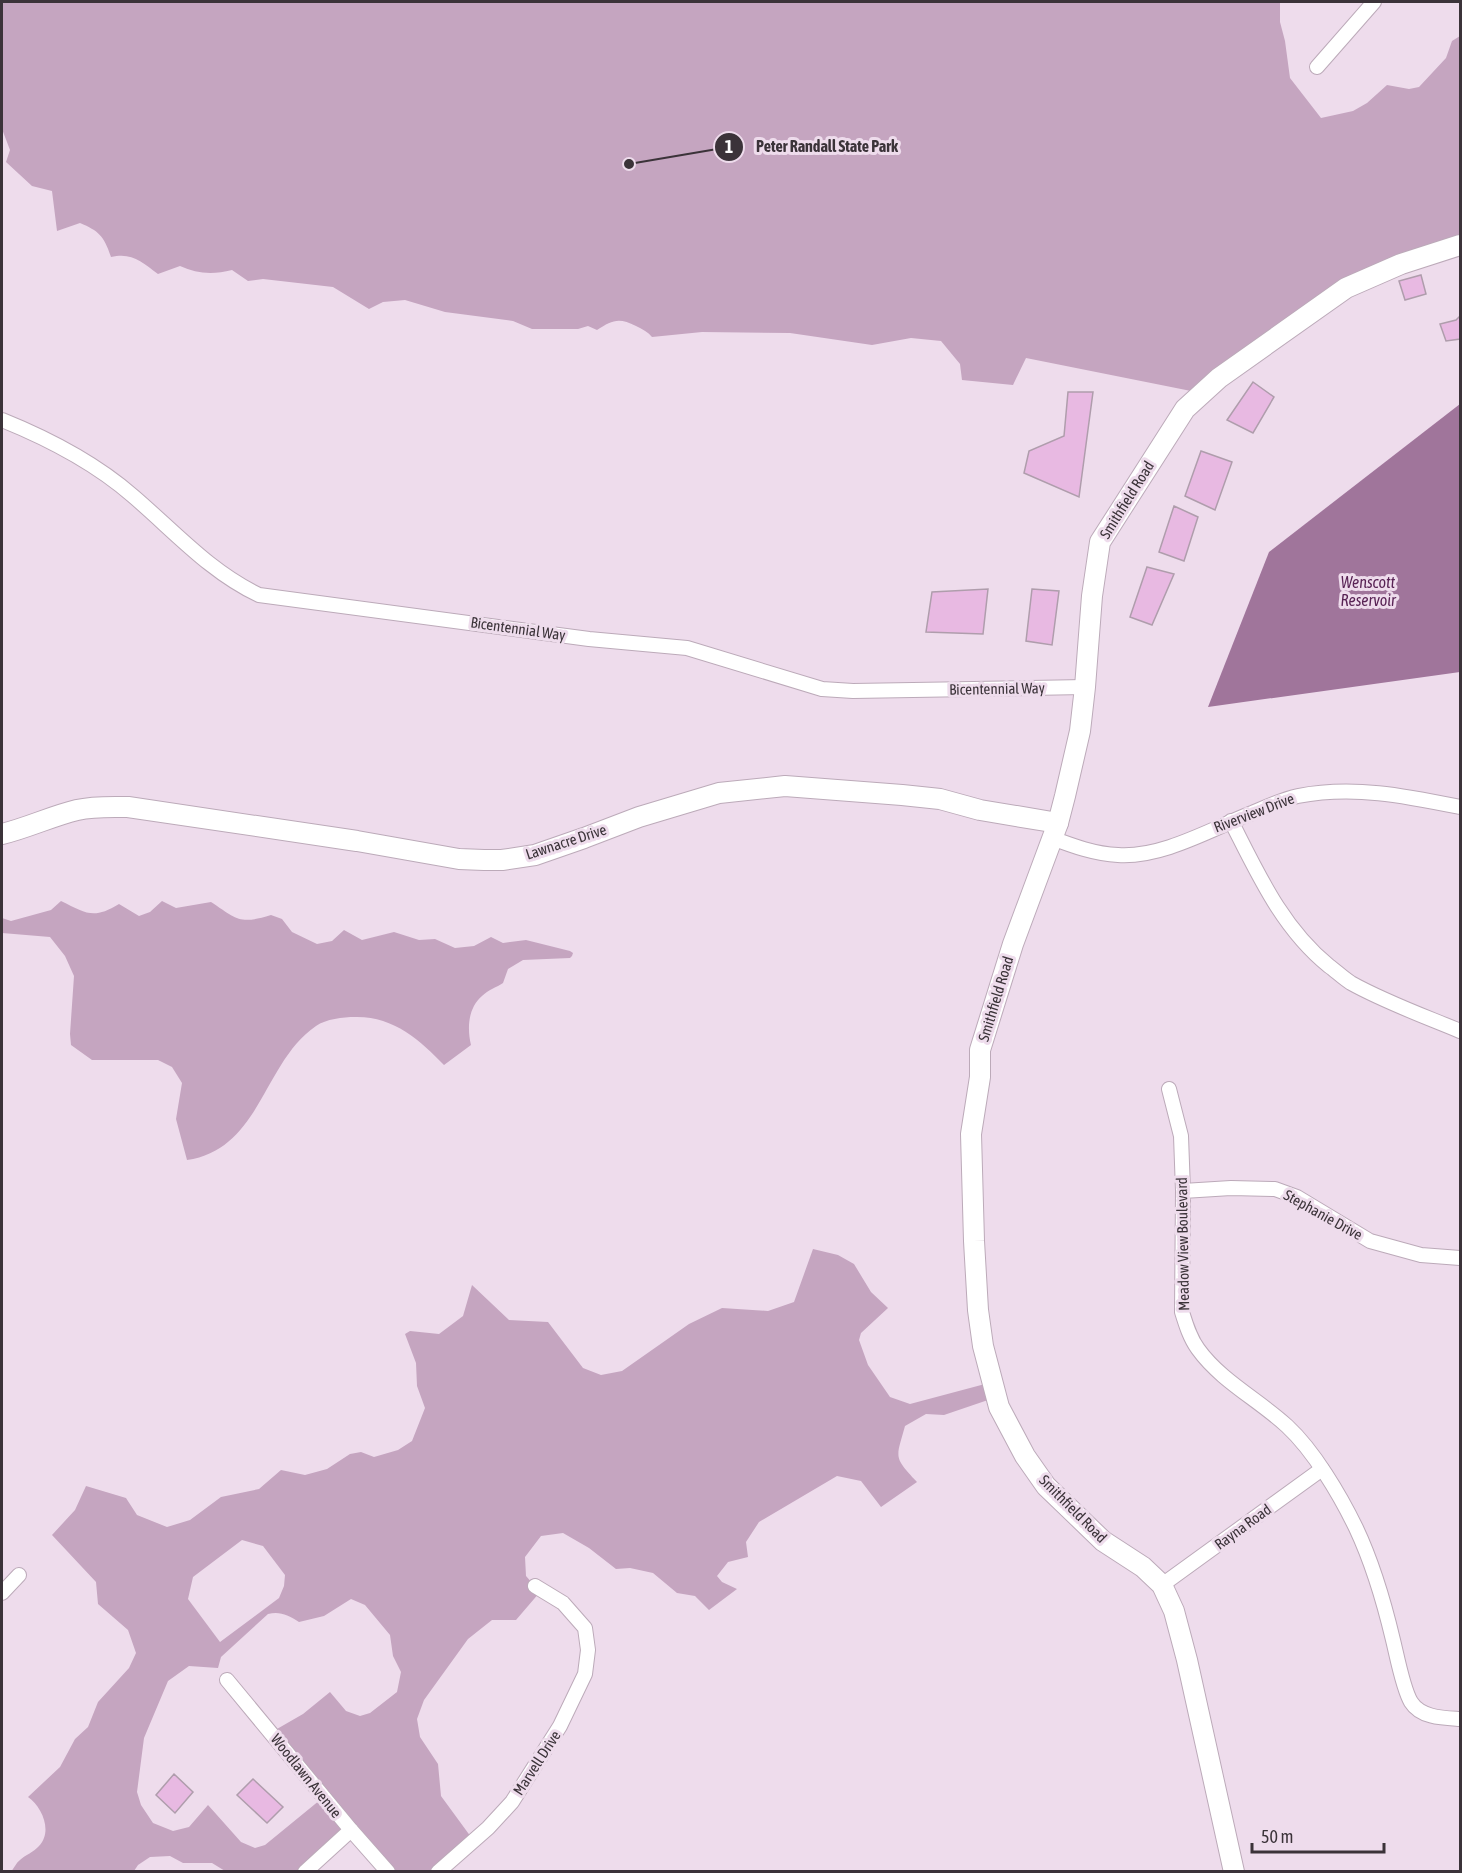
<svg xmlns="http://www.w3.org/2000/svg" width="1462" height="1873" font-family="'Asap Condensed',sans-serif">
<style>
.green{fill:#c5a5c0;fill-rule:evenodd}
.water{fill:#a0759b}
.building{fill:#e8b9e2;stroke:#af9dac;stroke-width:1.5}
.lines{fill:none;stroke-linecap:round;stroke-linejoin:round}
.street-casing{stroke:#bcaab9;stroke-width:16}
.secondary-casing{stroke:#bcaab9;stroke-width:22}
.street{stroke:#fff;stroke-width:14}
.secondary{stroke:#fff;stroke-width:20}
.labels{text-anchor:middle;stroke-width:6;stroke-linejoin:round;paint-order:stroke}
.street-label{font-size:15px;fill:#3b3339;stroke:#eedcec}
.water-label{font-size:16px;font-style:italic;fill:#582254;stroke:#eedcec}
.leader{fill:none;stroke:#3b3339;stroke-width:2}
.callout-dot{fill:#3b3339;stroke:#eedcec;stroke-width:2}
.mark-label{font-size:18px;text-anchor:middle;font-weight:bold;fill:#fff}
.callout-label{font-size:16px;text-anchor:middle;font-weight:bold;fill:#3b3339;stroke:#eedcec;stroke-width:6;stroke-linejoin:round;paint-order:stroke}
</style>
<rect width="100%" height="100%" fill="#eedcec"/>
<g class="green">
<path d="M 2,2 L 1280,2 L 1280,22 L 1285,41 L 1290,78 L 1321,118 L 1353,111 L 1367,103 L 1387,85 L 1409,89 L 1419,87 L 1446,58 L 1452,41 L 1460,36 L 1460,244 L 1409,262 L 1191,391 L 1026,358 L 1013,385 L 962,380 L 960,364 L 941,341 L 911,338 L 872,345 L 790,333 L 702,332 L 652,337 C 648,332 642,329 636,326 C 619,317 612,320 597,330 L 588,326 L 578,329 L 532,329 L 513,321 L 445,312 L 405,300 L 383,302 L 369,309 L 333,287 L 263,279 L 248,281 L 232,270 C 213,275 197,274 180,266 L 158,274 C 142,262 132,252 111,257 C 104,236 99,231 80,223 L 57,231 L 52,191 L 32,186 L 6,162 L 10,150 L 2,129 Z"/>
<path d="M 61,901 C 86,913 93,920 119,904 L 139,916 L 150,912 L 162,901 L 176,908 L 211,902 C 237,919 239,925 271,915 L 282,919 L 292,932 L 317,944 L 332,941 L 344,930 L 362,940 L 394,932 L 419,940 L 435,939 L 455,948 L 474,946 L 491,937 L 503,943 L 526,940 L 570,951 L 573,953 L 572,956 L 570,958 L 523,960 L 508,969 L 503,983 C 497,987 488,990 482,996 C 468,1008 467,1028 471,1045 L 444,1065 C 420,1040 393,1016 355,1017 C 343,1017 326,1019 316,1026 C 263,1062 261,1149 187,1160 L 176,1119 L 182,1083 L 172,1067 L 158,1060 L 92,1060 L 71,1045 L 70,1034 L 74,976 L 65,956 L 50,937 L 2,933 L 2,918 L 11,921 L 51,910 Z"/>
<path d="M 813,1249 L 838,1255 L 854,1264 L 871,1292 L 888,1308 L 861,1333 L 859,1340 L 868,1365 L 890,1397 L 910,1404 L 985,1384 L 988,1400 L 944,1415 L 926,1414 L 905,1426 C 896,1459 893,1456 917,1482 L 881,1507 L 861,1481 L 837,1476 L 759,1522 L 746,1542 L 748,1557 L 728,1562 L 717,1576 L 722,1582 L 737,1589 L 709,1610 L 695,1596 L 677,1593 L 653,1573 L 630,1568 L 616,1569 L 589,1548 L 563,1533 L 541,1536 L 525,1557 L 526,1576 L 540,1592 L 516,1620 L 492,1620 L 468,1639 L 424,1700 L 417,1719 L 420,1737 L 438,1764 L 441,1796 L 471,1837 L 431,1871 L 379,1871 L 342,1828 L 300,1871 L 225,1871 L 212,1863 L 183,1863 L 170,1856 L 150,1857 L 138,1865 L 134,1871 L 11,1872 C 14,1868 16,1863 20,1860 C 25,1855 34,1852 39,1846 C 53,1831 42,1807 28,1797 L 60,1767 L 75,1739 L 88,1727 L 98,1702 L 129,1668 L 136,1653 L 128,1630 L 98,1604 L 96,1582 L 52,1535 L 75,1510 L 86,1486 L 126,1498 L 137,1515 L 167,1527 L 190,1520 L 221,1497 L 259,1489 L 281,1470 L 305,1475 L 327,1469 L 350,1454 L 361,1452 L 374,1457 L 398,1450 L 412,1441 L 425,1408 L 417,1386 L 416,1363 L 405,1334 L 410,1331 L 439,1334 L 463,1316 L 472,1285 L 509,1320 L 548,1322 L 583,1368 L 601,1375 L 622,1371 L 689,1324 L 722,1308 L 768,1311 L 794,1302 ZM 242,1540 L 263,1546 L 285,1575 L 284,1586 L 279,1598 L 220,1642 L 188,1599 L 193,1577 ZM 351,1599 L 365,1605 L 390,1635 L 393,1656 L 401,1672 L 397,1692 L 370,1713 L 360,1716 L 346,1711 L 330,1692 L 303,1714 L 270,1733 L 320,1800 L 265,1845 L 255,1848 L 241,1842 L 208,1805 L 189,1827 L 173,1831 L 153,1823 L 141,1805 L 137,1792 L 144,1738 L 168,1681 L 189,1666 L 218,1668 L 221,1657 L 268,1614 C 280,1611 288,1615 299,1622 L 324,1616 Z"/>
</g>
<path class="water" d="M 1460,404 L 1460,672 L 1208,707 L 1269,552 Z"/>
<g class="building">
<path d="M 1421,275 L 1426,294 L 1405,300 L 1399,281 Z"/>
<path d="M 1460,316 L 1460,339 L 1446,341 L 1440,324 L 1456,320 Z"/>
<path d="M 1253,382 L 1274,397 L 1253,433 L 1227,420 Z"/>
<path d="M 1068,392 L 1093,392 L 1079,497 L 1024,473 L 1029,451 L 1064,436 Z"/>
<path d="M 1201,451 L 1232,462 L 1215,510 L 1185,496 Z"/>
<path d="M 1174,506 L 1198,517 L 1184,561 L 1159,552 Z"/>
<path d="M 1147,567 L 1174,574 L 1152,625 L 1130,617 Z"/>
<path d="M 988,589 L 983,634 L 926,632 L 932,592 Z"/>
<path d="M 1032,589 L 1059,591 L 1052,645 L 1026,641 Z"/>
<path d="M 174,1774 L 193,1792 L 175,1813 L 156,1795 Z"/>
<path d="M 253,1779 L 283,1807 L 267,1823 L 237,1795 Z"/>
</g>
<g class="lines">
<defs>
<g id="street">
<path d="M 1317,67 L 1374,2"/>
<path d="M 2,420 C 49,439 94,462 133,496 C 174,531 210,572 259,595 L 589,639 L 687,648 L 822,689 L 853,691 L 1085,687"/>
<path d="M 1231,821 C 1258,874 1282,928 1329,966 C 1336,971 1343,978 1351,983 C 1385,1002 1424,1016 1460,1031"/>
<path d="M 1052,838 C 1073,846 1095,854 1118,855 C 1162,858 1211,829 1252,813 C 1266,807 1283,799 1298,796 C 1353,785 1406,796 1460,807"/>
<path d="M 1169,1089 L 1181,1136 L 1183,1191 L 1182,1312 C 1186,1325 1190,1338 1198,1349 C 1221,1381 1259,1400 1287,1426 C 1314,1451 1340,1495 1356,1528 C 1373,1564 1384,1602 1393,1640 C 1397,1656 1403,1689 1411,1702 C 1421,1718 1444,1718 1460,1719"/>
<path d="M 1183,1191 L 1231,1188 L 1275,1189 L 1297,1197 L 1370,1241 L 1421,1255 L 1460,1258"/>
<path d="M 1162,1585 L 1322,1469"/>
<path d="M 2,1593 L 19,1575"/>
<path d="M 227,1680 L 351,1830 L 388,1872"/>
<path d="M 305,1872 L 351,1830"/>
<path d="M 438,1872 L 488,1828 L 512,1802 L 560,1726 L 585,1674 L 588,1650 L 585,1628 L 563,1603 L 535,1586"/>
</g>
<g id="secondary">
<path d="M 2,834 C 27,828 52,816 77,810 C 94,806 111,807 128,807 L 357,841 L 459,859 L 484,860 L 502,860 L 535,855 L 584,838 L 639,817 L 719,793 L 785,786 L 902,795 L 940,799 L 980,810 L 1058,823"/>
<path d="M 1234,1872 L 1187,1660 L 1174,1611 L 1162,1585 L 1143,1567 L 1103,1541 L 1046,1486 L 1025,1456 L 999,1407 L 983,1346 L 978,1310 L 974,1241 L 971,1134 L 980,1077 L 980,1050 L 1013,944 L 1058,823 L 1065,796 L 1080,731 L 1085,687 L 1092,596 L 1100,542 L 1185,409 L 1219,378 L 1346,288 L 1401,264 L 1460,245"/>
</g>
</defs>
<use href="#street" class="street-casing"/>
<use href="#secondary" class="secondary-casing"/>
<use href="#street" class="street"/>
<use href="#secondary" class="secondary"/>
</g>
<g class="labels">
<g class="street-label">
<text transform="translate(1127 500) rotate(-58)" y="5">Smithfield Road</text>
<text transform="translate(518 629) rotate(8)" y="5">Bicentennial Way</text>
<text transform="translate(997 689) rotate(-1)" y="5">Bicentennial Way</text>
<text transform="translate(1254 813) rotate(-21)" y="5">Riverview Drive</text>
<text transform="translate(566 842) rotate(-18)" y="5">Lawnacre Drive</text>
<text transform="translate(996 999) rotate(-73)" y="5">Smithfield Road</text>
<text transform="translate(1323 1215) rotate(29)" y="5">Stephanie Drive</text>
<text transform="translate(1183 1244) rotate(-91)" y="5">Meadow View Boulevard</text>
<text transform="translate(1073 1509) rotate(45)" y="5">Smithfield Road</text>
<text transform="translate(1243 1527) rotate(-36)" y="5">Rayna Road</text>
<text transform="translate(537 1763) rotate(-57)" y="5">Marvell Drive</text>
<text transform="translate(306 1776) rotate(51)" y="5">Woodlawn Avenue</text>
</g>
<g class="water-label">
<text x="1368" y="588">Wenscott<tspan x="1368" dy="18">Reservoir</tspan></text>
</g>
</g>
<path class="leader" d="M629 164L729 147"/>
<g class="callout-dot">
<circle cx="629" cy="164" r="6"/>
<circle cx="729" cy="147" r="15"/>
</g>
<g class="mark-label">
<text x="729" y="153">1</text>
</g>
<g class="callout-label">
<text x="827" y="152">Peter Randall State Park</text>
</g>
<rect width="1462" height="1873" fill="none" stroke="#3b3339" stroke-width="6"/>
<path d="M1252 1843v9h132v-9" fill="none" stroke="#3b3339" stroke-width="3"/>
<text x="1261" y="1843" font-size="18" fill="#3b3339" stroke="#eedcec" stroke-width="4.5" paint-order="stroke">50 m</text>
</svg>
